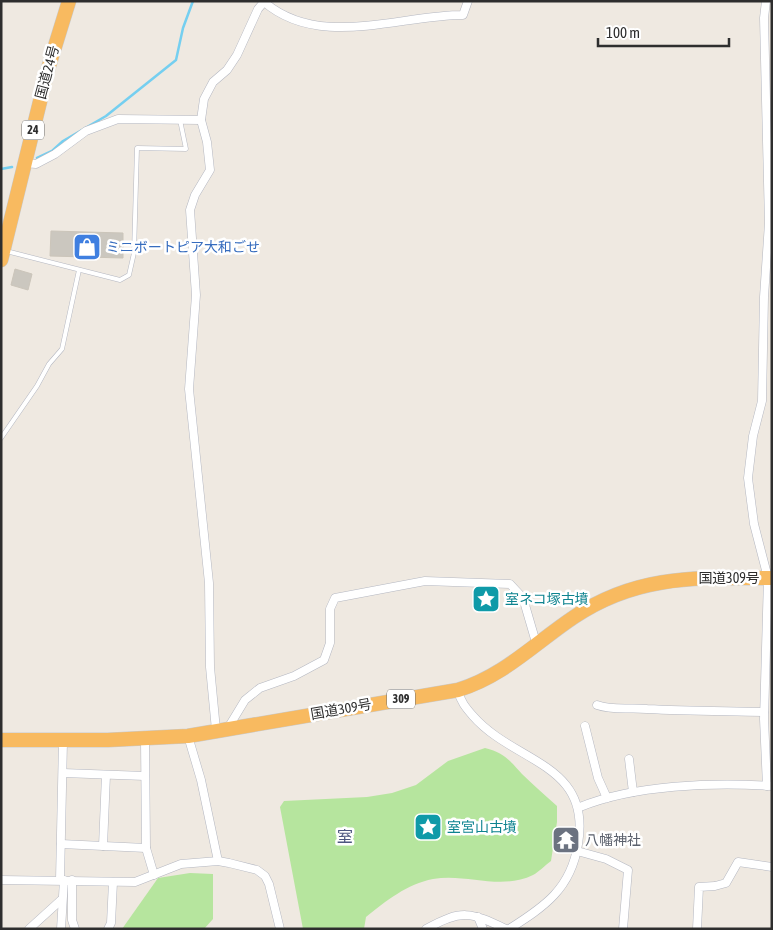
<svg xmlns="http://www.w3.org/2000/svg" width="773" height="930" font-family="'Asap Condensed','Noto Sans JP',sans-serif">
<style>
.green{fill:#b6e59e}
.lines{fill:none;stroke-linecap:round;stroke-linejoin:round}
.stream{stroke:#75cff0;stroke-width:2.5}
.building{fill:#cbc7bf;stroke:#cbc5ba}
.service-casing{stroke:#b4b7c1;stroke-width:5}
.minor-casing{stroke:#b4b7c1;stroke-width:9}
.trunk-casing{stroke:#c9c9c9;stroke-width:15}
.service{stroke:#fff;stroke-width:4}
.minor{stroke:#fff;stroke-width:8}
.trunk{stroke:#f8ba60;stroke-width:14}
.labels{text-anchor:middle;stroke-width:5;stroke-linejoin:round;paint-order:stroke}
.shield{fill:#fff;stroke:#6d6d6d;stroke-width:1}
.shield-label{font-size:12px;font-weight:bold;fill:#2e2e2e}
.street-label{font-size:14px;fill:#2e2e2e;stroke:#fff}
.shop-label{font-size:14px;fill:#366cbe;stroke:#fff;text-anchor:start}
.culture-label{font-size:14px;fill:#0d838f;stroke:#fff;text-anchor:start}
.worship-label{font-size:14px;fill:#5b616d;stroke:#fff;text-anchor:start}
.quarter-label{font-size:16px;fill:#4d5680;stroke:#fff}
</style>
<rect width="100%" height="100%" fill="#efe9e1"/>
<g class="green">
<path d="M 485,748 C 505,753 509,760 522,774 C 533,785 545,795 557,806 L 557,822 L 551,861 C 545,865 539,872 533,875 C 500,891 467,873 433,879 C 407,884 386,901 366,917 L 364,929 L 303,929 L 280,807 L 284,801 L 367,797 L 392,793 L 416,785 L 448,761 Z"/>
<path d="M 190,873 L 213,874 L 213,919 L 204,929 L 122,929 L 158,878 Z"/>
</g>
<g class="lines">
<g class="stream">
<path d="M 37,158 L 52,151 L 63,141 L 106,116 L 176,60 L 183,28 L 193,1"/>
<path d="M 1,169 L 12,167"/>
</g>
</g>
<g class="building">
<path d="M 51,231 L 123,233 L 123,258 L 50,256 Z"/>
<path d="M 15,269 L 32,274 L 28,290 L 11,285 Z"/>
</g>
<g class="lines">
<defs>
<g id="service">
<path d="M 6,251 L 120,280 L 129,275 L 134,253 L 137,148 L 186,149 L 180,120"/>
<path d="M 1,438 L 37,386 L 49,364 L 62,349 L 79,270"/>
</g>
<g id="minor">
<path d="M 263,1 C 318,50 399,15 463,15 L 468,1"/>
<path d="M 766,1 L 764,18 L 769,223 L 764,297 L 762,401 L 753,436 L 748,478 L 754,524 L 768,578 L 764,719 L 767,786"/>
<path d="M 25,163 L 36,164 L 55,154 L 86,131 L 118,119 L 201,120"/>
<path d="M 458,690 C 460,701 466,708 473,716 C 514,763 592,763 578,844 C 571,889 544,907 509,929"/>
<path d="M 597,705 C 614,711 630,707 647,709 C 687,711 725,711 764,712"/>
<path d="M 585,726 L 598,778 L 607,798"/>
<path d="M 228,728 L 245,700 L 260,688 L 294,676 L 324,660 L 330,643 L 330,609 L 335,598 L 425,581 L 510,584 L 523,598 L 537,646"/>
<path d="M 216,730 L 210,667 L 209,583 L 189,389 L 196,295 L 190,210 L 195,195 L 210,170 L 207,142 L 201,120 L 204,99 L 213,82 L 227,70 L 237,55 L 258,9 L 264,2"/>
<path d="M 188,736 L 201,780 L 218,861"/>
<path d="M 145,739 L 146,848 L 154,875"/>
<path d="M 629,759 L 633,792"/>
<path d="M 63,773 L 145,776"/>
<path d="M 580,807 C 634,785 713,782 772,786"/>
<path d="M 61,844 L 146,848"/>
<path d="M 103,846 L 106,775"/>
<path d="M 577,851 L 606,859 L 628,870 L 623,929"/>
<path d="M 1,880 L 135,882 L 181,864 L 218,861 L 229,863 L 257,870 L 265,876 L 269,884 L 280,929"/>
<path d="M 60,880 L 63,741"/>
<path d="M 72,880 L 72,920 L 75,929"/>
<path d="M 478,917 L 483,929"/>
<path d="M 29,929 L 61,900"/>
<path d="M 61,929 L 64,880"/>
<path d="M 108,929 L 111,923 L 113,882"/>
<path d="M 426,929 C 462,909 470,912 506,929"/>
<path d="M 697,929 L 699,887 L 715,886 L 726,883 L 738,862 L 772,867"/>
</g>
<g id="trunk">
<path d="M 1,260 L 48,69 L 69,1"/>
<path d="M 1,740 L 108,740 L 188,736 L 458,690 C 504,676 535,643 574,617 C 638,574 698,578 772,578"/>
</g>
</defs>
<use href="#service" class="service-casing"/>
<use href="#minor" class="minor-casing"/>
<use href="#trunk" class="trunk-casing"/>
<use href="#service" class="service"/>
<use href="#minor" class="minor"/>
<use href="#trunk" class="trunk"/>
</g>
<defs>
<symbol id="shop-square" viewBox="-11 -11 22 22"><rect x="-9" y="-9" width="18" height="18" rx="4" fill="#3f7fe0" stroke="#fff"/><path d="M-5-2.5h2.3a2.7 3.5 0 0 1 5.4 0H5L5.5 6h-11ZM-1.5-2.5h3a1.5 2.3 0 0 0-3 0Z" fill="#fff"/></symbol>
<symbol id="sight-square" viewBox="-11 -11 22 22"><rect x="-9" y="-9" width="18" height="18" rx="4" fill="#0f9aa8" stroke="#fff"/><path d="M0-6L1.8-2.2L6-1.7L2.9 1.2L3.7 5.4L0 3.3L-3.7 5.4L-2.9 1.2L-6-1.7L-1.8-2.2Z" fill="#fff"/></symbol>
<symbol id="temple-square" viewBox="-11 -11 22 22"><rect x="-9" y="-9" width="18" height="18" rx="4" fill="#6b7280" stroke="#fff"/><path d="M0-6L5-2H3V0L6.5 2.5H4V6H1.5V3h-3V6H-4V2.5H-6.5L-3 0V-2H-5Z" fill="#fff"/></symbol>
</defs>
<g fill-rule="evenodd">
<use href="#shop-square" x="71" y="231" width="32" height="32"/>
<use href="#sight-square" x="470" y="583" width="32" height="32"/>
<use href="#sight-square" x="412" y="811" width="32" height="32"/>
<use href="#temple-square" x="550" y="824" width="32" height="32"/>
</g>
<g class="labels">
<g class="shield">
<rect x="22" y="120.5" width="22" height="19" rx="4"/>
<rect x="387" y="689.5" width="28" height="19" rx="4"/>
</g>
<g class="shield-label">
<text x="33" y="134">24</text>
<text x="401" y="703">309</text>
</g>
<g class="street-label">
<text transform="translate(47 72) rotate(-75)" y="5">国道24号</text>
<text x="729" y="583">国道309号</text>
<text transform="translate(341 709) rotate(-10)" y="5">国道309号</text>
</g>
<g class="shop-label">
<text x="106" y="252">ミニボートピア大和ごせ</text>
</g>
<g class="culture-label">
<text x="505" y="604">室ネコ塚古墳</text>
<text x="447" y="832">室宮山古墳</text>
</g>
<g class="worship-label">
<text x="585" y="845">八幡神社</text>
</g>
<g class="quarter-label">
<text x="345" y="842">室</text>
</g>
</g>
<rect width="773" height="930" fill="none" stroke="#2e2e2e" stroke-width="5"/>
<path d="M598 38v8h131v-8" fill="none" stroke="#2e2e2e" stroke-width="2.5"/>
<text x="606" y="38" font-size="15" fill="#2e2e2e" stroke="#ffffff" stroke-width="4" paint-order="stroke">100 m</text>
</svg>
